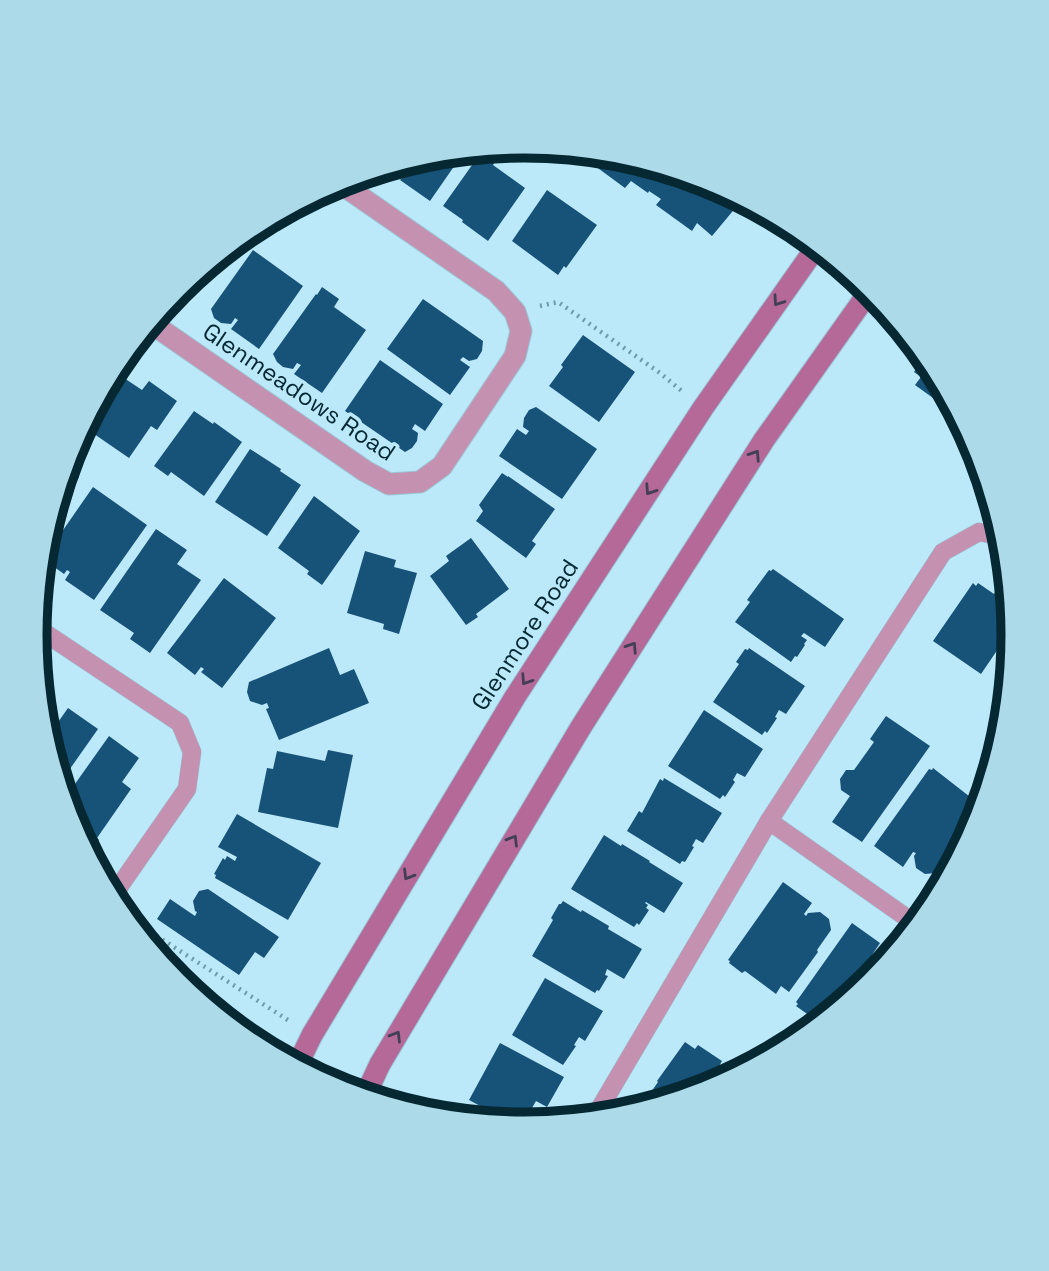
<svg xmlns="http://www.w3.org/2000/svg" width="1049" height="1271" font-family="'Space Grotesk',sans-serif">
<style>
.building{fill:#175278}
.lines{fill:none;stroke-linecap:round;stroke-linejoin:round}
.service-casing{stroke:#9ac6d5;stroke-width:19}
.minor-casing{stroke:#9ac6d5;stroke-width:23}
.secondary-casing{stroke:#9ac6d5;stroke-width:23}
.path{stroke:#719ba8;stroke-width:4.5;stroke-dasharray:2 5;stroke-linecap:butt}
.service{stroke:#c591b0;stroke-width:18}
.minor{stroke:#c591b0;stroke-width:21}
.secondary{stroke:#b46999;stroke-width:21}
.oneway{stroke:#423f56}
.labels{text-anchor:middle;stroke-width:7;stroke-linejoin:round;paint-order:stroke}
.street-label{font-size:24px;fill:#052832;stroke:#bbe9f9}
.rim{fill:none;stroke:#052832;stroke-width:9}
</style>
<rect width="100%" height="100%" fill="#bbe9f9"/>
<g class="building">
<path d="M 482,151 L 496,160 L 493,165 L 525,188 L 488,241 L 462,222 L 463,220 L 443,206 Z"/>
<path d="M 464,152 L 430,201 L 400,180 L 402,178 L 387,168 L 429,155 Z"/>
<path d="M 590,152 L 620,155 L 712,183 L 742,200 L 712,236 L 697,223 L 692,231 L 656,205 L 661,199 L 649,191 L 648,193 L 631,181 L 625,188 L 591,163 L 594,156 Z"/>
<path d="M 547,190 L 597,225 L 566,268 L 564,266 L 558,275 L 512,241 Z"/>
<path d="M 240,239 L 232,252 L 227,249 Z"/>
<path d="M 253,250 L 303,286 L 259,349 L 231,329 L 238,320 L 235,318 L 231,324 L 221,323 L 214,318 L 211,309 Z"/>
<path d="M 322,287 L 339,299 L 334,307 L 366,330 L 322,393 L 294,374 L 301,365 L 297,363 L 293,369 L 283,367 L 277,362 L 273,354 L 316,294 L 317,295 Z"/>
<path d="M 423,299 L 483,341 L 482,351 L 477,359 L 469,361 L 463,357 L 460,360 L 470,367 L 450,395 L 387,349 Z"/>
<path d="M 583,335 L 635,372 L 599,422 L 549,386 L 563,367 L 561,365 Z"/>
<path d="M 923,354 L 932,364 L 950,397 L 946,394 L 940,403 L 915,385 L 921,377 L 914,372 L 920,362 L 919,361 Z"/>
<path d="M 380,360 L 443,404 L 425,431 L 415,424 L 412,429 L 418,433 L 417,441 L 412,448 L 405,452 L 345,411 Z"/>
<path d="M 118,374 L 142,390 L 149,381 L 177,401 L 157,430 L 151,426 L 129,458 L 84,427 L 91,412 Z"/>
<path d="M 536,407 L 597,449 L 562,499 L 499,456 L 517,429 L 526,435 L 529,431 L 523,427 L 524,418 L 529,410 Z"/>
<path d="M 194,411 L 213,424 L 214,422 L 242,442 L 204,496 L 171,472 L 168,476 L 154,466 Z"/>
<path d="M 250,449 L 281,469 L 280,471 L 301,485 L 267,536 L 215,502 Z"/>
<path d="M 66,468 L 79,477 L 53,514 L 52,514 Z"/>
<path d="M 502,473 L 508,477 L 508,476 L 555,509 L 532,541 L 536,544 L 526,558 L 476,521 L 483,511 L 479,505 Z"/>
<path d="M 93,487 L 147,525 L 94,600 L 65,580 L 70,572 L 67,570 L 64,574 L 43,559 Z"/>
<path d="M 314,496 L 360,531 L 322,585 L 307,574 L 309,571 L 278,548 Z"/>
<path d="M 156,529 L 187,550 L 177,564 L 201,580 L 150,653 L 130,639 L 134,633 L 100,610 Z"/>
<path d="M 471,538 L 509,589 L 476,614 L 478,617 L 466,625 L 430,576 L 449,561 L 446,556 Z"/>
<path d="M 365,551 L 396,560 L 394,567 L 417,573 L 399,634 L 383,629 L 384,624 L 347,613 Z"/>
<path d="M 773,569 L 844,619 L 825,647 L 804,633 L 801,636 L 807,640 L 804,644 L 805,645 L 797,657 L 795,656 L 791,662 L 735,622 L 750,602 L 747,600 L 769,570 L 771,571 Z"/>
<path d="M 1008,573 L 1013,627 L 981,674 L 933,641 L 973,583 L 976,586 L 978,583 L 994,594 Z"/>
<path d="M 224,578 L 276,618 L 222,688 L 201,672 L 204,669 L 201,667 L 195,675 L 167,653 Z"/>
<path d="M 1013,647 L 1010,673 L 1010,681 L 996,671 Z"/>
<path d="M 329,648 L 340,675 L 354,669 L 369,703 L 279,740 L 266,709 L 269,708 L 267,703 L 262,705 L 250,701 L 247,692 L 249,682 Z"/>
<path d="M 749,648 L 805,686 L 786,714 L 779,710 L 775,717 L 777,718 L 767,733 L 765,731 L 762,735 L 713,702 L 739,664 L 736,662 L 745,649 L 748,650 Z"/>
<path d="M 42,702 L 55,712 L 54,713 L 57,715 L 52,723 L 56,725 L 68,708 L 98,729 L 60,783 L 44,731 Z"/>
<path d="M 704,710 L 763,749 L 745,777 L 737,773 L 733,780 L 735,782 L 725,797 L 723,795 L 720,799 L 668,766 Z"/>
<path d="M 886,716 L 930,746 L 862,842 L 832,822 L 850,796 L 841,790 L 840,779 L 846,770 L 854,770 L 874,742 L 870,739 Z"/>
<path d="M 109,736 L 139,758 L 122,782 L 131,789 L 97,838 L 99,840 L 89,855 L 72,822 L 65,798 Z"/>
<path d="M 328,750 L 353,755 L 338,828 L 258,812 L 267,768 L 273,769 L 277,751 L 325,761 Z"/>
<path d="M 933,768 L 974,800 L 970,806 L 978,813 L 936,873 L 925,874 L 916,868 L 914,856 L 916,853 L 913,852 L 903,867 L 874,846 L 929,769 L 932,770 Z"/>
<path d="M 664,778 L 722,813 L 703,843 L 696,839 L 692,846 L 694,847 L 685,862 L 682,861 L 680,864 L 627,831 L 639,811 L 642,813 L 660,779 L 663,781 Z"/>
<path d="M 237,814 L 321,863 L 288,920 L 215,878 L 216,875 L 214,874 L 223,858 L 225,860 L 227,856 L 235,861 L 237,857 L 218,847 Z"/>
<path d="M 604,835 L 621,846 L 622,844 L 650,861 L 649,862 L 683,883 L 664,913 L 646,902 L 645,903 L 648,905 L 646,908 L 649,910 L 639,925 L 637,923 L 634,927 L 571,889 Z"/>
<path d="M 783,882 L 812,903 L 804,914 L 806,916 L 808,913 L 820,912 L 829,919 L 831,930 L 817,950 L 818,952 L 789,992 L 781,986 L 776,994 L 745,971 L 742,973 L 729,963 L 730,961 L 728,960 Z"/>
<path d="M 208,889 L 279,937 L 264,958 L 255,952 L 239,975 L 157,919 L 170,899 L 195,916 L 197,912 L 195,911 L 193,901 L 199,891 Z"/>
<path d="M 563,901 L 581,912 L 582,910 L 609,926 L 608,929 L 642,949 L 624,979 L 607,969 L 605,975 L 608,976 L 599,991 L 597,990 L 595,993 L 532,956 L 553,920 L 551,918 L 559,904 L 561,904 Z"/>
<path d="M 852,923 L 880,943 L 872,955 L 874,957 L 876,954 L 880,957 L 882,954 L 889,959 L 870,982 L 823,1021 L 812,1013 L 810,1016 L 796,1006 L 798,1004 L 796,1002 Z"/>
<path d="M 166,965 L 225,1005 L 218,1014 L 178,981 Z"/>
<path d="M 545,978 L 603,1011 L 585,1041 L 579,1037 L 574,1045 L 576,1046 L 563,1065 L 512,1035 Z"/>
<path d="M 685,1042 L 695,1049 L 698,1045 L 722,1061 L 718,1068 L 731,1077 L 711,1088 L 654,1105 L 647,1098 L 658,1082 L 657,1081 Z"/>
<path d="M 500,1043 L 564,1077 L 547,1107 L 536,1101 L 532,1108 L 534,1109 L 526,1125 L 514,1124 L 469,1100 Z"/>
</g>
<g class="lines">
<defs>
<g id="service">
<path d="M 36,627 L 180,723 L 192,752 L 187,789 L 112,897"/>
<path d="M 769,821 L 917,925"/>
<path d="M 594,1118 L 769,821 L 943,552 L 979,532 L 1004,537"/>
</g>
<path id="minor" d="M 151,323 L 365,471 L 389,484 L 420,482 L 442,466 L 515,356 L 521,331 L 515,312 L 496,291 L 340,183"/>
<g id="secondary">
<path d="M 297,1066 L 312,1035 L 515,697 L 703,408 L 817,246"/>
<path d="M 365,1096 L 380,1064 L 581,727 L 764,440 L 871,289"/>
</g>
</defs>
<use href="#service" class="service-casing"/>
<use href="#minor" class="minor-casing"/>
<use href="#secondary" class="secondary-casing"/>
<g class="path">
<path d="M 540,306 L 558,302 L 660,373 L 683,392"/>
<path d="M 127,917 L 291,1022"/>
</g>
<use href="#service" class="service"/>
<use href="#minor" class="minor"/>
<use href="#secondary" class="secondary"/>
</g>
<defs><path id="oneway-chevron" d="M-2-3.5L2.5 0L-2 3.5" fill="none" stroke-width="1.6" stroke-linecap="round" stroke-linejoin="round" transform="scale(1.75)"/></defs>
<g class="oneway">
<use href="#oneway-chevron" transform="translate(778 301) rotate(125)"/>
<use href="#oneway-chevron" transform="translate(755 455) rotate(-57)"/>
<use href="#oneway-chevron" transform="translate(650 490) rotate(123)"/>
<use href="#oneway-chevron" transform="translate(632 647) rotate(-57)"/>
<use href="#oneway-chevron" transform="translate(526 680) rotate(123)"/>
<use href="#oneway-chevron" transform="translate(513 840) rotate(-59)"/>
<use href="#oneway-chevron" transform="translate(408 875) rotate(121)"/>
<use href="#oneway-chevron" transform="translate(396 1036) rotate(-59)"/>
</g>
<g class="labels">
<g class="street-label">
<text transform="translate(299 392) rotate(34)" y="8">Glenmeadows Road</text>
<text transform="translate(525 635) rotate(-57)" y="8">Glenmore Road</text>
</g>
</g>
<path d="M0 0H1049V1271H0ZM47 635a477 477 0 1 1 954 0a477 477 0 1 1-954 0Z" fill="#acdae9" fill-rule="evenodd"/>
<path class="rim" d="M47 635a477 477 0 1 1 954 0a477 477 0 1 1-954 0Z"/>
</svg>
